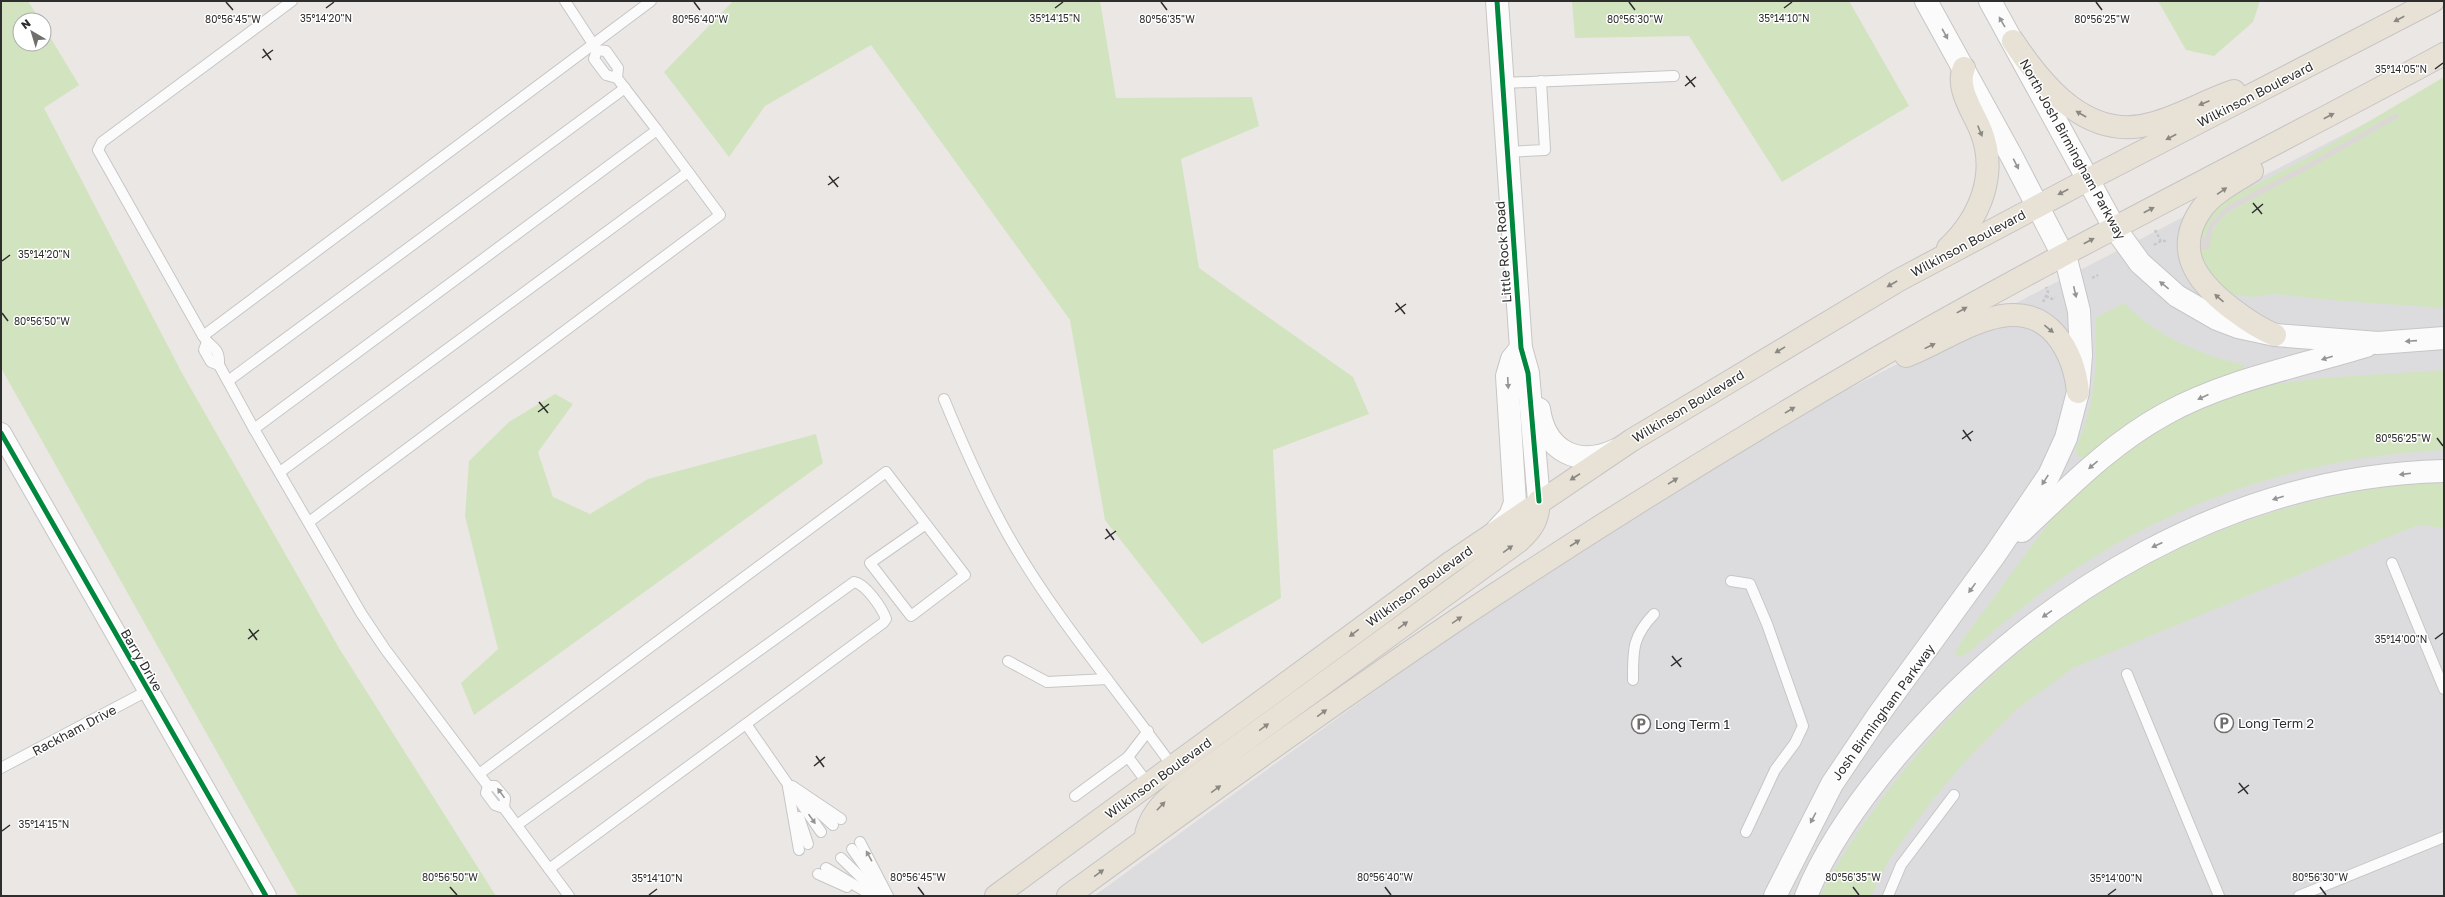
<svg xmlns="http://www.w3.org/2000/svg" width="2445" height="897" font-family="'Golos Text',sans-serif">
<style>
.airport{fill:#dcdcdf}
.green{fill:#d2e4bf}
.plaza{fill:#dbd7d4}
.lines{fill:none;stroke-linecap:round;stroke-linejoin:round}
.service-casing{stroke:#c7c6c6;stroke-width:12}
.minor-casing{stroke:#c7c6c6;stroke-width:22}
.tertiary-casing{stroke:#c7c6c6;stroke-width:24}
.secondary-casing{stroke:#c7c6c6;stroke-width:24}
.primary-casing{stroke:#c6c4c4;stroke-width:24}
.path{stroke:#c8c7c7;stroke-width:2.5;stroke-dasharray:3 2;stroke-linecap:butt}
.service{stroke:#fcfbfb;stroke-width:10}
.minor{stroke:#fcfbfb;stroke-width:20}
.tertiary{stroke:#fcfbfb;stroke-width:22}
.secondary{stroke:#fcfbfb;stroke-width:22}
.primary{stroke:#e7e1d6;stroke-width:22}
.cycleway-casing{stroke:#fff;stroke-width:8}
.cycleway{stroke:#00873e;stroke-width:5}
.oneway{fill:#8a8882}
.oneway2{fill:#959494}
.ticks{fill:none;stroke:#2e2e2e;stroke-width:1.5}
.labels{text-anchor:middle;stroke-width:3;stroke-linejoin:round;paint-order:stroke}
.street-label{font-size:13px;fill:#2e2e2e;stroke:#fff}
.poi-label{font-size:13px;fill:#2e2e2e;stroke:#fff;text-anchor:start}
.ticks-label{font-size:10px;text-anchor:middle;fill:#2e2e2e;stroke:#fff;stroke-width:3;stroke-linejoin:round;paint-order:stroke}
</style>
<rect width="100%" height="100%" fill="#ebe7e4"/>
<path class="airport" d="M 2444,83 L 2444,896 L 1094,896 L 1495,603 L 1796,416 Z"/>
<g class="green">
<path d="M 1,1 L 28,1 L 40,20 L 20,20 L 20,44 L 44,44 L 44,27 L 79,85 L 44,108 L 182,373 L 339,648 L 496,896 L 298,896 L 1,368 Z"/>
<path d="M 733,1 L 1100,1 L 1116,98 L 1252,97 L 1259,126 L 1181,159 L 1199,268 L 1353,377 L 1369,414 L 1273,450 L 1281,598 L 1202,644 L 1105,520 L 1070,320 L 871,45 L 765,106 L 729,157 L 664,72 Z"/>
<path d="M 1572,1 L 1849,1 L 1909,106 L 1782,182 L 1689,36 L 1575,38 Z"/>
<path d="M 2158,1 L 2260,1 L 2253,22 L 2214,56 L 2186,50 Z"/>
<path d="M 2444,77 L 2444,308 L 2341,301 L 2273,294 L 2252,297 L 2235,295 L 2225,291 L 2212,280 L 2198,251 L 2209,249 L 2211,234 L 2221,217 L 2398,117 L 2396,113 L 2309,163 L 2227,206 L 2210,223 L 2205,238 L 2199,237 L 2208,215 L 2228,199 L 2307,158 Z"/>
<path d="M 2124,303 C 2157,336 2196,353 2240,364 L 2244,365 L 2245,370 L 2147,413 L 2123,427 L 2084,458 L 2077,456 L 2076,448 C 2096,402 2097,367 2095,318 Z"/>
<path d="M 2444,370 L 2444,450 C 2312,456 2182,498 2072,571 C 2035,596 2001,624 1968,653 L 1959,657 L 1955,654 L 1961,642 L 2053,517 L 2073,495 L 2143,436 L 2208,403 L 2248,390 L 2283,383 L 2323,378 Z"/>
<path d="M 555,394 L 573,404 L 538,452 L 553,497 L 590,514 L 648,479 L 816,434 L 823,463 L 474,715 L 461,683 L 498,649 L 465,516 L 469,461 L 509,422 Z"/>
<path d="M 2444,482 L 2444,528 L 2418,525 L 2073,668 L 2016,710 L 1962,765 L 1930,803 L 1890,858 L 1871,896 L 1820,896 C 1843,850 1873,809 1905,769 C 2038,603 2229,492 2444,482 Z"/>
</g>
<path class="plaza" d="M 2396,113 L 2399,117 L 2311,168 L 2228,212 L 2213,228 L 2209,249 L 2198,251 L 2199,237 L 2205,238 L 2210,223 L 2227,206 L 2309,163 Z"/>
<g class="lines">
<defs>
<g id="service">
<path d="M 565,1 L 597,50 L 606,51 L 618,68 L 617,78"/>
<path d="M 1503,83 L 1674,76"/>
<path d="M 1507,152 L 1545,150 L 1541,81"/>
<path d="M 203,336 L 651,1"/>
<path d="M 207,342 L 204,350 L 211,362 L 219,365"/>
<path d="M 228,381 L 625,88"/>
<path d="M 944,399 C 963,445 983,491 1008,535 C 1055,618 1118,690 1173,767"/>
<path d="M 254,429 L 219,365 C 220,346 211,349 203,336 L 98,150 L 102,142 L 292,1"/>
<path d="M 280,472 L 688,172"/>
<path d="M 309,522 L 720,215 L 657,130"/>
<path d="M 2392,563 L 2444,689"/>
<path d="M 1731,581 L 1750,584 L 1767,624 L 1803,726 L 1795,743 L 1775,770 L 1746,832"/>
<path d="M 1008,661 L 1047,682 L 1107,679"/>
<path d="M 2127,674 L 2219,896"/>
<path d="M 1633,680 C 1633,650 1632,637 1654,614"/>
<path d="M 746,724 L 821,832"/>
<path d="M 1148,731 L 1128,757 L 1149,785"/>
<path d="M 1,768 L 147,691"/>
<path d="M 479,774 L 886,472 L 965,575 L 911,616 L 870,563 L 926,524"/>
<path d="M 488,786 L 385,649 L 361,613 L 254,429 L 657,130 L 617,78 L 606,75 L 594,59 L 597,50"/>
<path d="M 488,786 L 486,793 L 495,805 L 504,808 L 569,896"/>
<path d="M 488,786 L 495,786 L 505,798 L 504,808"/>
<path d="M 792,786 L 841,819"/>
<path d="M 788,787 L 799,850"/>
<path d="M 1075,796 L 1128,757"/>
<path d="M 809,803 L 833,825"/>
<path d="M 799,817 L 808,844"/>
<path d="M 517,825 L 854,582 C 866,584 882,608 886,619 L 883,623 L 549,869"/>
<path d="M 860,842 L 888,896"/>
<path d="M 852,849 L 878,886"/>
<path d="M 841,858 L 877,893"/>
<path d="M 826,868 L 873,896"/>
<path d="M 818,874 L 847,887"/>
<path d="M 1888,896 L 1901,865 L 1954,795"/>
<path d="M 2299,896 L 2444,837"/>
</g>
<path id="minor" d="M 1,433 L 266,896"/>
<g id="tertiary">
<path d="M 1497,1 L 1521,348 L 1528,373 L 1539,501"/>
<path d="M 1539,409 C 1545,451 1578,468 1616,450"/>
<path d="M 1497,530 L 1510,516 L 1515,503 L 1507,376 L 1512,359 L 1521,348"/>
</g>
<g id="secondary">
<path d="M 1990,1 L 2114,227 L 2140,263 L 2177,296 L 2217,319 L 2238,327 L 2275,335 L 2378,343 L 2444,338"/>
<path d="M 2022,531 C 2067,489 2110,444 2165,414 C 2224,381 2300,366 2366,346"/>
<path d="M 1775,896 L 1832,784 L 1879,714 L 1994,556 L 2049,475 L 2066,438 L 2078,392 L 2081,355 L 2079,311 L 2067,263 L 2012,157 L 1926,1"/>
<path d="M 1806,896 C 1827,844 1867,790 1903,748 C 2039,591 2232,476 2444,471"/>
</g>
<g id="primary">
<path d="M 2013,41 C 2044,88 2090,143 2154,123 C 2182,115 2207,100 2234,91"/>
<path d="M 2252,171 C 2236,181 2215,192 2203,207 C 2172,249 2196,281 2231,308 C 2244,318 2258,328 2275,335"/>
<path d="M 1948,248 C 1980,218 1998,174 1981,131 C 1974,113 1955,88 1964,68"/>
<path d="M 1906,356 C 1950,340 2015,286 2056,335 C 2069,351 2076,372 2078,392"/>
<path d="M 1145,840 C 1148,817 1161,804 1179,789 L 1519,541 C 1533,528 1538,520 1539,501"/>
<path d="M 996,896 L 1450,563 L 1632,440 L 1899,280 L 2089,179 L 2433,1"/>
<path d="M 1068,896 C 1197,802 1326,708 1458,619 C 1596,527 1736,440 1879,357 C 2064,250 2256,156 2444,54"/>
</g>
</defs>
<use href="#service" class="service-casing"/>
<use href="#minor" class="minor-casing"/>
<use href="#tertiary" class="tertiary-casing"/>
<use href="#secondary" class="secondary-casing"/>
<use href="#primary" class="primary-casing"/>
<g class="path">
<path d="M 2155,230 L 2161,241"/>
<path d="M 2154,245 L 2161,241 L 2168,241"/>
<path d="M 2092,278 L 2098,275"/>
<path d="M 2046,296 L 2052,299 L 2055,297"/>
<path d="M 2043,302 L 2048,292 L 2046,287"/>
</g>
<use href="#service" class="service"/>
<use href="#minor" class="minor"/>
<use href="#tertiary" class="tertiary"/>
<use href="#secondary" class="secondary"/>
<use href="#primary" class="primary"/>
<defs>
<g id="cycleway">
<path d="M 1497,1 L 1521,348 L 1528,373 L 1539,501"/>
<path d="M 1,433 L 266,896"/>
</g>
</defs>
<use href="#cycleway" class="cycleway-casing"/>
<use href="#cycleway" class="cycleway"/>
</g>
<defs><path id="oneway-solid" d="M-6-.8H1V-3.2L6.5 0L1 3.2V.8H-6Z"/></defs>
<g class="oneway">
<use href="#oneway-solid" transform="translate(2399 19) rotate(152)"/>
<use href="#oneway-solid" transform="translate(2204 103) rotate(157)"/>
<use href="#oneway-solid" transform="translate(2081 114) rotate(-150)"/>
<use href="#oneway-solid" transform="translate(2329 116) rotate(-28)"/>
<use href="#oneway-solid" transform="translate(1980 131) rotate(68)"/>
<use href="#oneway-solid" transform="translate(2171 137) rotate(152)"/>
<use href="#oneway-solid" transform="translate(2222 191) rotate(-35)"/>
<use href="#oneway-solid" transform="translate(2063 192) rotate(152)"/>
<use href="#oneway-solid" transform="translate(2149 210) rotate(-27)"/>
<use href="#oneway-solid" transform="translate(2089 241) rotate(-28)"/>
<use href="#oneway-solid" transform="translate(1892 284) rotate(150)"/>
<use href="#oneway-solid" transform="translate(2219 298) rotate(-139)"/>
<use href="#oneway-solid" transform="translate(1962 310) rotate(-29)"/>
<use href="#oneway-solid" transform="translate(2049 329) rotate(39)"/>
<use href="#oneway-solid" transform="translate(1930 346) rotate(-26)"/>
<use href="#oneway-solid" transform="translate(1780 350) rotate(149)"/>
<use href="#oneway-solid" transform="translate(1790 410) rotate(-31)"/>
<use href="#oneway-solid" transform="translate(1575 477) rotate(147)"/>
<use href="#oneway-solid" transform="translate(1673 481) rotate(-32)"/>
<use href="#oneway-solid" transform="translate(1575 543) rotate(-33)"/>
<use href="#oneway-solid" transform="translate(1508 549) rotate(-36)"/>
<use href="#oneway-solid" transform="translate(1457 620) rotate(-34)"/>
<use href="#oneway-solid" transform="translate(1403 625) rotate(-36)"/>
<use href="#oneway-solid" transform="translate(1354 633) rotate(142)"/>
<use href="#oneway-solid" transform="translate(1322 713) rotate(-36)"/>
<use href="#oneway-solid" transform="translate(1264 727) rotate(-36)"/>
<use href="#oneway-solid" transform="translate(1216 789) rotate(-36)"/>
<use href="#oneway-solid" transform="translate(1161 806) rotate(-46)"/>
<use href="#oneway-solid" transform="translate(1099 873) rotate(-36)"/>
</g>
<g class="oneway2">
<use href="#oneway-solid" transform="translate(2002 22) rotate(-120)"/>
<use href="#oneway-solid" transform="translate(1945 34) rotate(61)"/>
<use href="#oneway-solid" transform="translate(2016 164) rotate(63)"/>
<use href="#oneway-solid" transform="translate(2164 285) rotate(-141)"/>
<use href="#oneway-solid" transform="translate(2075 292) rotate(77)"/>
<use href="#oneway-solid" transform="translate(2411 341) rotate(176)"/>
<use href="#oneway-solid" transform="translate(2327 358) rotate(163)"/>
<use href="#oneway-solid" transform="translate(1508 383) rotate(87)"/>
<use href="#oneway-solid" transform="translate(2203 397) rotate(156)"/>
<use href="#oneway-solid" transform="translate(2093 465) rotate(140)"/>
<use href="#oneway-solid" transform="translate(2405 474) rotate(173)"/>
<use href="#oneway-solid" transform="translate(2045 480) rotate(123)"/>
<use href="#oneway-solid" transform="translate(2278 498) rotate(162)"/>
<use href="#oneway-solid" transform="translate(2157 545) rotate(155)"/>
<use href="#oneway-solid" transform="translate(1972 588) rotate(126)"/>
<use href="#oneway-solid" transform="translate(2047 614) rotate(145)"/>
<use href="#oneway-solid" transform="translate(501 793) rotate(-126)"/>
<use href="#oneway-solid" transform="translate(1813 818) rotate(118)"/>
<use href="#oneway-solid" transform="translate(812 819) rotate(55)"/>
<use href="#oneway-solid" transform="translate(869 856) rotate(-119)"/>
</g>
<path class="ticks" d="M 226,2 L 233,10M 694,2 L 700,10M 1161,2 L 1167,10M 1629,2 L 1635,10M 2096,2 L 2102,10M 326,8 L 334,2M 1055,8 L 1063,2M 1784,8 L 1792,2M 263,49 L 271,60M 262,58 L 273,50M 2435,69 L 2443,63M 1686,76 L 1695,87M 1685,86 L 1696,77M 829,176 L 838,187M 828,185 L 839,177M 2253,203 L 2262,214M 2252,213 L 2263,204M 2,261 L 10,255M 1396,303 L 1405,314M 1395,312 L 1406,304M 2,313 L 8,321M 539,402 L 548,413M 538,412 L 549,404M 1963,430 L 1971,441M 2437,438 L 2443,446M 1962,439 L 1973,431M 1106,529 L 1114,540M 1105,539 L 1116,531M 249,629 L 257,640M 248,639 L 259,630M 2435,639 L 2443,633M 1672,656 L 1681,667M 1671,666 L 1682,658M 816,756 L 824,767M 814,766 L 825,757M 2239,783 L 2248,794M 2238,793 L 2249,785M 2,831 L 10,825M 450,887 L 457,895M 918,887 L 924,895M 1385,887 L 1391,895M 1853,887 L 1859,895M 2320,887 L 2326,895M 649,895 L 657,889M 2108,895 L 2116,889"/>
<defs>
<symbol id="parking-ring" viewBox="-11 -11 22 22"><circle r="9.5" fill="#fff" stroke="#706f6e" stroke-width="1.5"/><path d="M-3.5-5.5H1a3.5 3.5 0 0 1 0 7H-1V5.5H-3.5ZM-1-3.4V-.6H.8a1.4 1.4 0 0 0 0-2.8Z" fill="#706f6e"/></symbol>
</defs>
<g fill-rule="evenodd">
<use href="#parking-ring" x="2213" y="712" width="22" height="22"/>
<use href="#parking-ring" x="1630" y="713" width="22" height="22"/>
</g>
<g class="labels">
<g class="street-label">
<text transform="translate(2255 94) rotate(-27)" y="5">Wilkinson Boulevard</text>
<text transform="translate(2073 149) rotate(61)" y="5">North Josh Birmingham Parkway</text>
<text transform="translate(1968 243) rotate(-28)" y="5">Wilkinson Boulevard</text>
<text transform="translate(1503 252) rotate(-94)" y="5">Little Rock Road</text>
<text transform="translate(1688 406) rotate(-31)" y="5">Wilkinson Boulevard</text>
<text transform="translate(1419 586) rotate(-36)" y="5">Wilkinson Boulevard</text>
<text transform="translate(142 660) rotate(60)" y="5">Barry Drive</text>
<text transform="translate(1883 712) rotate(-54)" y="5">Josh Birmingham Parkway</text>
<text transform="translate(74 730) rotate(-28)" y="5">Rackham Drive</text>
<text transform="translate(1158 778) rotate(-36)" y="5">Wilkinson Boulevard</text>
</g>
<g class="poi-label">
<text x="2238" y="728">Long Term 2</text>
<text x="1655" y="729">Long Term 1</text>
</g>
</g>
<g class="ticks-label">
<text x="326" y="22">35°14'20"N</text>
<text x="1055" y="22">35°14'15"N</text>
<text x="1784" y="22">35°14'10"N</text>
<text x="233" y="23">80°56'45"W</text>
<text x="700" y="23">80°56'40"W</text>
<text x="1167" y="23">80°56'35"W</text>
<text x="1635" y="23">80°56'30"W</text>
<text x="2102" y="23">80°56'25"W</text>
<text x="2401" y="73">35°14'05"N</text>
<text x="44" y="258">35°14'20"N</text>
<text x="42" y="325">80°56'50"W</text>
<text x="2403" y="442">80°56'25"W</text>
<text x="2401" y="643">35°14'00"N</text>
<text x="44" y="828">35°14'15"N</text>
<text x="450" y="881">80°56'50"W</text>
<text x="918" y="881">80°56'45"W</text>
<text x="1385" y="881">80°56'40"W</text>
<text x="1853" y="881">80°56'35"W</text>
<text x="2320" y="881">80°56'30"W</text>
<text x="657" y="882">35°14'10"N</text>
<text x="2116" y="882">35°14'00"N</text>
</g>
<rect width="2445" height="897" fill="none" stroke="#2e2e2e" stroke-width="4"/>
<g transform="translate(32 32) rotate(322)"><circle r="19" fill="#ffffff" stroke="#ababab"/>
<path d="M0-3L7 15L0 10L-7 15Z" fill="#706f6e"/>
<text y="-6" font-size="11" font-weight="bold" text-anchor="middle" fill="#2e2e2e">N</text>
</g>
</svg>
